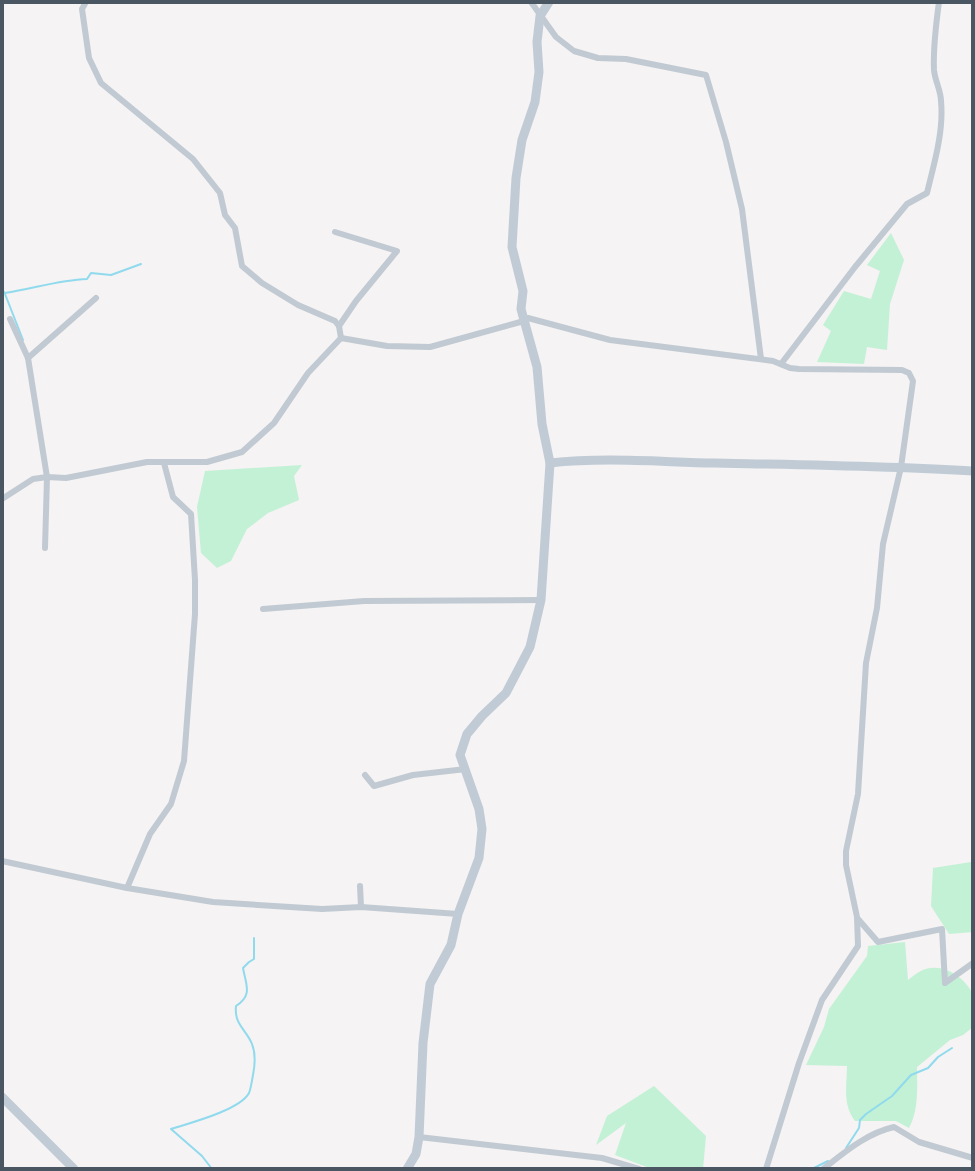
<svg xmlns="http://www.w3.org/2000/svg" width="975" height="1171" font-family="'Fira Sans',sans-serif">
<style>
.green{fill:#c3f1d5}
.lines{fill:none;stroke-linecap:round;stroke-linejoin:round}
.stream{stroke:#90daee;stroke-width:2}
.street{stroke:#c1cad2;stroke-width:6}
.secondary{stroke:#c1cbd6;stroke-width:9}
</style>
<rect width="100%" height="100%" fill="#f5f3f3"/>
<g class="green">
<path d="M 891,233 L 904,260 L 890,304 L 887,350 L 867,347 L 864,364 L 817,362 L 831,331 L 823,325 L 844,291 L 871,299 L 880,271 L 867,265 Z"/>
<path d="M 302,465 L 294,476 L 299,500 L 268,513 L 247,529 L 231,561 L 217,568 L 201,553 L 197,507 L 205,471 Z"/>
<path d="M 973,859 L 973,932 L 949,934 L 931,906 L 933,868 L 971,862 Z"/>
<path d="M 905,942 L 908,980 C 912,977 915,974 919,972 C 939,960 965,976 973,995 L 973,1027 L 963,1035 L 950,1040 L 917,1067 C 917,1088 919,1109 909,1128 L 896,1121 L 855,1121 C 842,1104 847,1085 847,1066 L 806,1065 L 824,1027 L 829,1009 L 867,956 L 868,946 Z"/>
<path d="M 654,1086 L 706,1136 L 703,1169 L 652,1169 L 615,1155 L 626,1123 L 596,1145 L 607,1116 Z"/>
</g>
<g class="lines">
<g class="stream">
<path d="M 2,290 L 5,293 C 33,289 58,280 87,279 L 91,273 L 111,275 L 141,264"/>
<path d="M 5,294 L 23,340"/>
<path d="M 846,1148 L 859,1128 L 860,1120 L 866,1114 L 892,1096 L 911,1075 L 928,1068 L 938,1057 L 952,1048"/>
<path d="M 212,1169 L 202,1156 L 171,1129 C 190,1123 240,1110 249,1093 C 251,1088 252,1080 253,1075 C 255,1065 256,1054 252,1044 C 246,1029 234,1025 236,1006 C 253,995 246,985 243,968 L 249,962 L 254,959 L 254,938"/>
<path d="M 812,1169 L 828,1161"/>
</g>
<g class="street">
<path d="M 86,2 L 82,9 L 89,58 L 101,83 L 193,159 L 220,193 L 225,215 L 235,228 L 242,266 L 262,283 L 298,305 L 335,321 L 339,326 L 341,338"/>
<path d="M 531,2 L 556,37 L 574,51 L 598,58 L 626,59 L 706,75 L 726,142 L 742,209 L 761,359"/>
<path d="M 335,232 L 397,251 L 356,301 L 339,326"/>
<path d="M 10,319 L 28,358 L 47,477 L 45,548"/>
<path d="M 28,358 L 96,298"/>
<path d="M 781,364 L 855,267 L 907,204 L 927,193 C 934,164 944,131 941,101 C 941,91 935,81 934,70 C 933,48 936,24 939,2"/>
<path d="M 164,463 L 173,497 L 191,514 L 195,580 L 195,614 L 184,761 L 171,804 L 150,834 L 127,888 L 213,902 L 322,909 L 361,907 L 458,914"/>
<path d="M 2,499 L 33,479 L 47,477 L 66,478 L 147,462 L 207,462 L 242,452 L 274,423 L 308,373 L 341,338 L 387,346 L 430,347 L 524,321 L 528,318 L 610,340 L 773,361 L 790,368 L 799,369 L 902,370 L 909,373 L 913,381 L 901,467 L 883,544 L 877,608 L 866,663 L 858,794 L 846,851 L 846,865 L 857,917 L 858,946 L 822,1000 L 799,1063 L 766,1169"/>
<path d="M 263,609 L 364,601 L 541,600"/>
<path d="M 365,775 L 374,786 L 413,775 L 466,769"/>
<path d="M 2,861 L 127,888"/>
<path d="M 360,886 L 361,907"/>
<path d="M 858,919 L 878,942 L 942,929 L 945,983 L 973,963"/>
<path d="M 419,1137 L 602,1158 L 639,1169"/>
<path d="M 823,1169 C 845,1152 867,1133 894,1127 L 919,1142 L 973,1158"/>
</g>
<g class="secondary">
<path d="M 550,463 C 605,457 660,462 715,463 C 801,465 887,466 973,471"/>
<path d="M 2,1097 L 74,1169"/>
<path d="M 407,1169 L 416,1154 L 419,1137 L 423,1043 L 430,984 L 451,945 L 458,914 L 479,858 L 482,829 L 479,809 L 460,755 L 467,734 L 482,716 L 506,693 L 530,647 L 541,600 L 550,463 L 542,424 L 537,367 L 521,309 L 523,291 L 512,247 L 516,178 L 522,140 L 535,102 L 539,72 L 537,42 L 540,16 L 549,2"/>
</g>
</g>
<rect width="975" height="1171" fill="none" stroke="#4a5661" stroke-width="8"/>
</svg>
